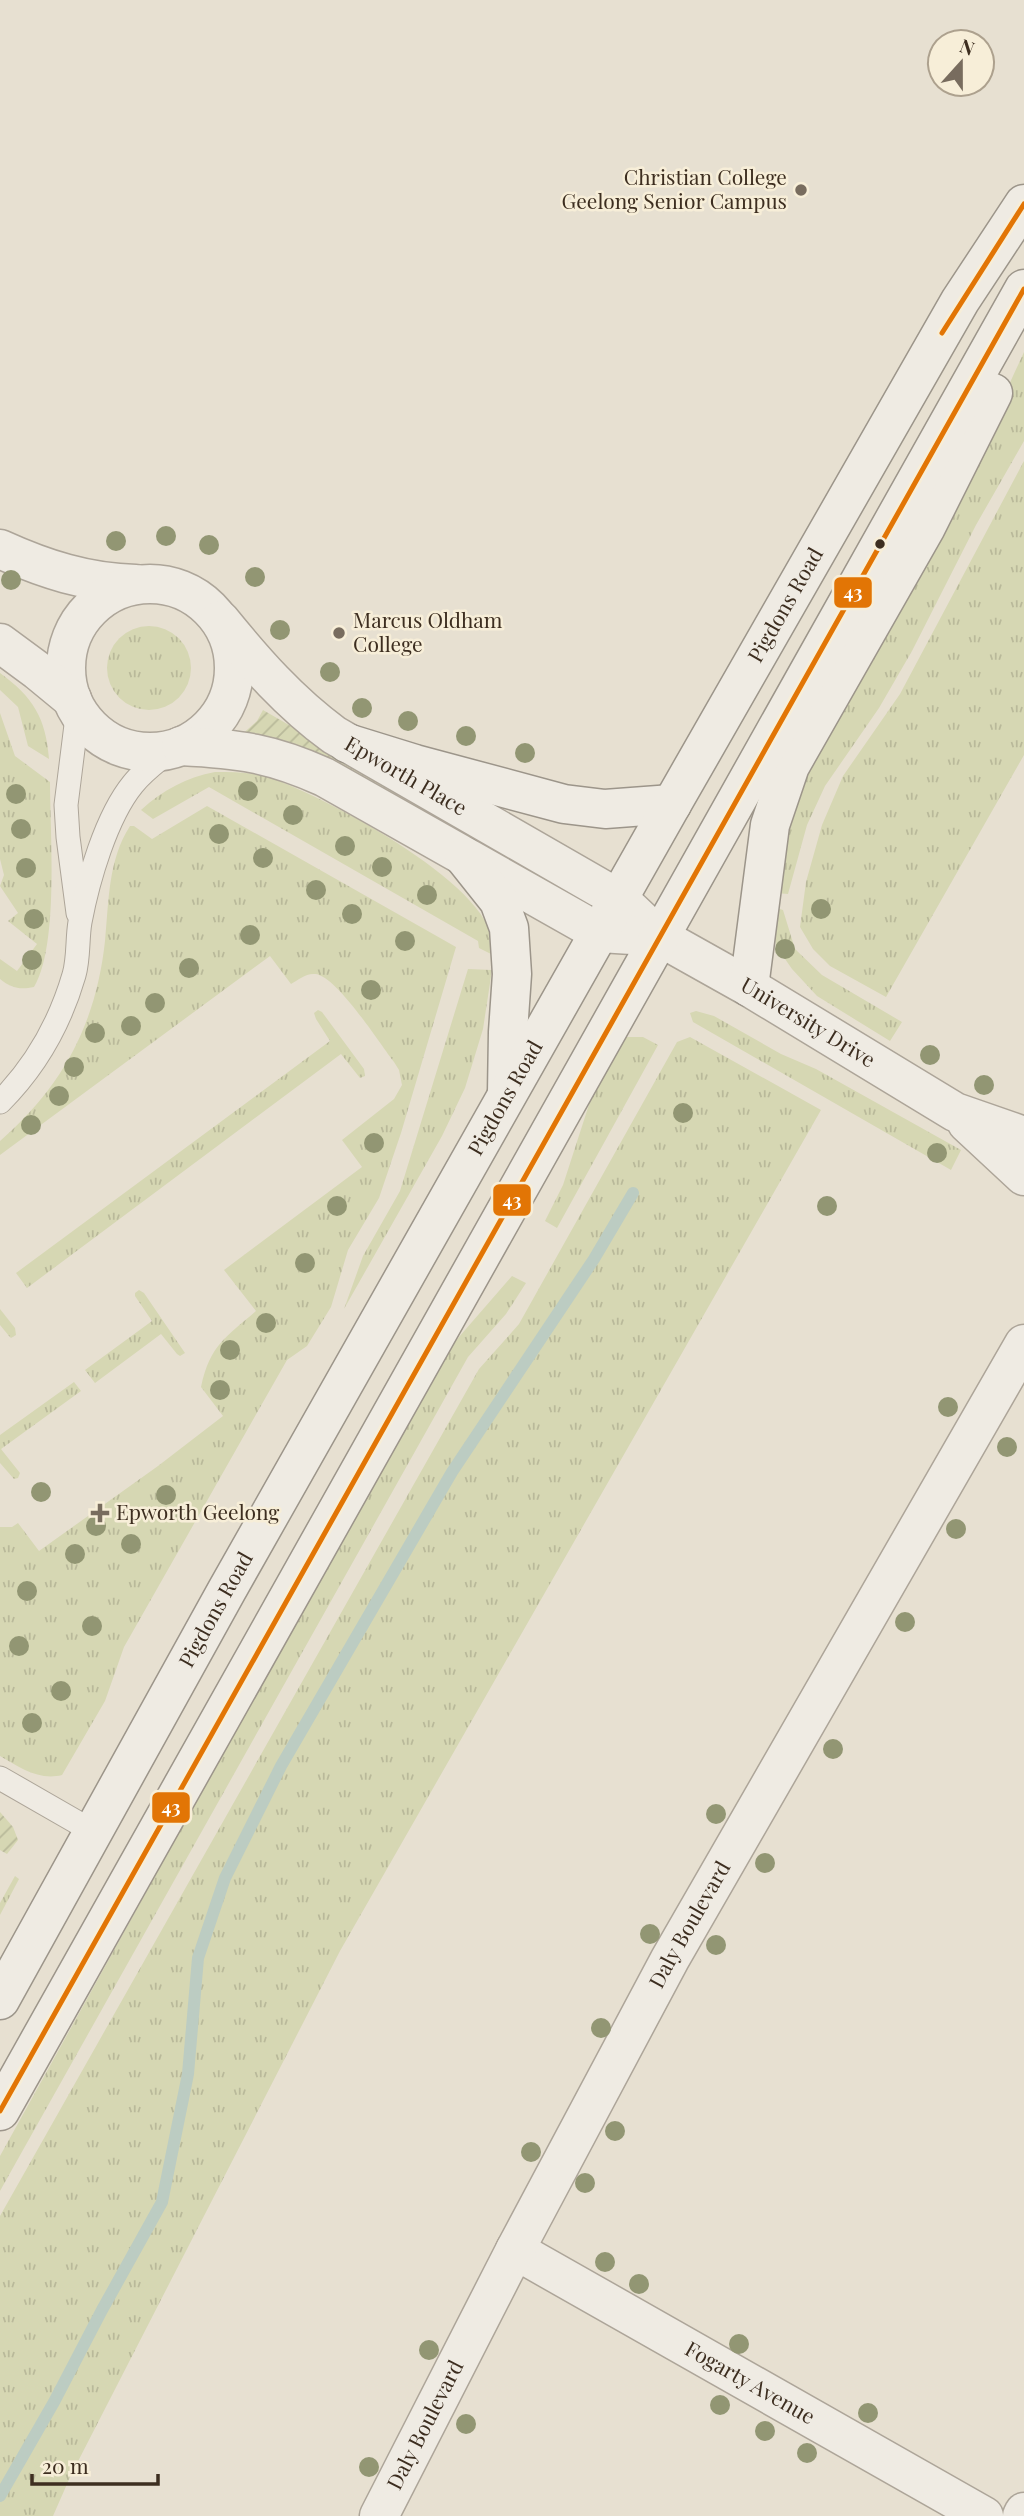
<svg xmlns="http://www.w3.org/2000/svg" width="1024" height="2516" font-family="'Playfair Display',serif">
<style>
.grass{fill:url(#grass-tufts)}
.garden{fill:url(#garden-furrows)}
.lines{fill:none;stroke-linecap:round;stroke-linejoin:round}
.stream{stroke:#bcccc2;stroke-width:12}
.lane-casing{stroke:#ada599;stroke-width:25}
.street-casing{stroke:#ada599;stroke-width:41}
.secondary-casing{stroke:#9c958a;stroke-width:41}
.lane{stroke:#efebe3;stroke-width:23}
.street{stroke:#efebe3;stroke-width:38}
.secondary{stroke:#efebe3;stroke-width:38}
.bus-1-casing{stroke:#f7eed8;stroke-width:10}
.bus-1{stroke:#e27505;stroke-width:5}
.tree{fill:#929673}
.poi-dot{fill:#786c5e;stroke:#f7eed8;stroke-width:2.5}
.bus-dot{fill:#3d2e20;stroke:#f7eed8;stroke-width:2.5}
.labels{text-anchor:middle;stroke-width:5;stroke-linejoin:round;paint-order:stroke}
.poi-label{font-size:21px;fill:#3d2e20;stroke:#f7eed8;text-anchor:start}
.street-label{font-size:21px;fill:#3d2e20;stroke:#f7eed8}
.line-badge{stroke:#f7eed8;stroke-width:2.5}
.badge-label{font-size:19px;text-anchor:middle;font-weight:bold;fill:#fff}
</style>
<defs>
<pattern id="grass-tufts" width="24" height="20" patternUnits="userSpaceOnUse" patternTransform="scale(1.75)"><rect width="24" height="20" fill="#d6d7b3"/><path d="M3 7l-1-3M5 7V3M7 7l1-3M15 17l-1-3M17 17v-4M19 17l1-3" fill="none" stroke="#b9b99a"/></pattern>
<pattern id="garden-furrows" width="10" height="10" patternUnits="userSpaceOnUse" patternTransform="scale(1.75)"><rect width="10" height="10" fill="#d6d7b3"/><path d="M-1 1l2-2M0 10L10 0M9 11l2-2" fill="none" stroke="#b9b99a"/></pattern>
</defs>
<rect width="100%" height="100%" fill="#e7e0d1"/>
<g class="grass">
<path d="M 1024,352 L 1024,441 L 976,525 L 912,651 L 879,708 L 825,786 L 807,825 L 788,894 L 776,893 L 794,795 L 975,459 Z"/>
<path d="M 1024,461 L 1024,755 L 886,997 L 830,966 L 813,949 L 800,927 L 806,882 L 822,825 L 843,776 L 900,694 Z"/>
<circle cx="149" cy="668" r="42"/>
<path d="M 0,673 C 33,697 46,718 49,759 L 28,746 L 18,707 L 0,690 Z"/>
<path d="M 0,713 L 15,756 L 50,782 C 50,834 59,945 34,987 C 20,990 11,988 0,979 L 0,959 L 17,971 L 37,944 L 8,921 L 18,913 L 0,886 L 4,875 L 0,859 Z"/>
<path d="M 215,772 C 233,772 251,772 268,777 C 316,792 512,893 491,954 L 479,948 L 478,941 L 209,787 L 153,819 L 141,810 C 163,790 187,777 215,772 Z"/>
<path d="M 207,806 L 456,947 L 401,1133 L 379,1198 L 348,1250 L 331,1307 L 307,1346 L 287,1360 L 124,1647 L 105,1701 L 62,1775 C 39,1781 19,1767 0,1756 L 0,1527 L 12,1527 L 18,1523 L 39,1551 L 158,1466 L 223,1416 L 201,1387 C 210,1345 226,1337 256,1311 L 224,1270 L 362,1167 L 342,1140 L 394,1099 L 402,1085 L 399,1070 L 394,1062 C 380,1044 336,975 315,974 C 306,973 298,980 291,984 L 270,956 L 0,1155 L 0,1141 C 63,1086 96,1024 105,941 C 109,901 108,860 130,826 L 134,826 L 152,839 Z"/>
<path d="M 773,907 L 783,910 L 795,949 L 822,975 L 902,1022 L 890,1041 L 817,996 L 792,969 L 776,946 L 773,926 Z"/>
<path d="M 468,969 L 492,970 L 483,1029 L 465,1088 L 442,1136 L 344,1309 L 363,1256 L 400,1191 Z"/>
<path d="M 318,1010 L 322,1012 L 364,1069 L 365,1076 L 360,1078 L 341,1054 L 27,1288 L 16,1273 L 330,1041 L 316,1019 L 314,1013 Z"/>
<path d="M 696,1011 L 714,1016 L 781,1054 L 816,1069 L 961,1150 L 951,1170 L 693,1022 L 690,1013 Z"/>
<path d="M 626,1037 L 643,1037 L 658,1045 L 557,1228 L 545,1221 L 563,1185 L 595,1086 Z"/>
<path d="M 690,1037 L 821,1110 L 340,1951 L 71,2475 L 53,2516 L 0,2516 L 0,2216 L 479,1369 L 519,1324 L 677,1042 Z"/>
<path d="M 512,1276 L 526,1283 L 506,1314 L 468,1357 L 0,2191 L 0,2156 L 437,1367 L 452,1345 Z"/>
<path d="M 139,1290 L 144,1293 L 185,1353 L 180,1356 L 177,1354 L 161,1334 L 95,1383 L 85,1370 L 152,1321 L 135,1296 L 135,1293 Z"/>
<path d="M 0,1309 L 15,1328 L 16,1335 L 11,1338 L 9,1336 L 0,1325 Z"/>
<path d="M 74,1382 L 81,1391 L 1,1449 L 20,1473 L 18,1478 L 14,1479 L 0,1463 L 0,1435 Z"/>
<path d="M 15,1876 L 19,1879 L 0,1915 L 0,1903 Z"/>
</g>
<g class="garden">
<path d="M 263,710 L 523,860 L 554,883 L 527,874 L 240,736 L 257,721 Z"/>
<path d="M 0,1812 L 13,1827 L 18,1840 L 7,1854 L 0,1850 Z"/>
</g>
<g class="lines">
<path class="stream" d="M 0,2496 L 54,2402 L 102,2310 L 162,2202 L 188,2074 L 198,1958 L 225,1878 L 281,1766 L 452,1472 L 594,1259 L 633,1193"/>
<defs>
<g id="lane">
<path d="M 78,709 L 66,805 L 68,837 L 78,913"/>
<path d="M 0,1102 C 35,1067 60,1023 74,975 C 79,958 77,939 80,922 C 88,880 106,817 133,784 C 144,770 159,760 173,748"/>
<path d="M 0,1778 L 94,1832"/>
</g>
<g id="street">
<path d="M 0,549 C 44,569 87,583 136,584"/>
<circle cx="150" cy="668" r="84"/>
<path id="s1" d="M 220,620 C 255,663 289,702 334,735 L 619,899 L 658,936 L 749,987 L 955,1112 L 1024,1136"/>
<path d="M 0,643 L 38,671 L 72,699"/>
<path d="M 181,746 C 239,749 271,753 324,777 L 600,933 L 632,935"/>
<path d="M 967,1123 L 1024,1176"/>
<path id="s2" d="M 515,2250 L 984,2516"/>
<path id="s3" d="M 379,2516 L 515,2250 L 670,1959 L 1024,1344"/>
<path d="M 1022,2516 L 1024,2512"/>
</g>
<g id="secondary">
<path d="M 347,743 L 415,764 L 564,804 L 605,809 L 672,804"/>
<path d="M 464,857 L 499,901 L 509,928 L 512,974 L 508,1032 L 507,1093"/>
<path d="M 749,987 L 770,825 L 790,766 L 926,527 L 993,393"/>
<path id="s4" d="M 0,2000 L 227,1590 L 672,804 L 960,301 L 1024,204"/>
<path d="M 0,2111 L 1024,289"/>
</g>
</defs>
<use href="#lane" class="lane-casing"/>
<use href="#street" class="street-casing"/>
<use href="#secondary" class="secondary-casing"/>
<use href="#lane" class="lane"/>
<use href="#street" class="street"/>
<use href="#secondary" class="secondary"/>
<defs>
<g id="bus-1">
<path d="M 942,333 L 1024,204"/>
<path d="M 0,2111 L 1024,289"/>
</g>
</defs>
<use href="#bus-1" class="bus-1-casing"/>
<use href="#bus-1" class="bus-1"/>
</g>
<g class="tree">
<circle cx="166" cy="536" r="10"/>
<circle cx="116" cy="541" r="10"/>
<circle cx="209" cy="545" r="10"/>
<circle cx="255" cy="577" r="10"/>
<circle cx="11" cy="580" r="10"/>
<circle cx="280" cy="630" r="10"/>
<circle cx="330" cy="672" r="10"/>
<circle cx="362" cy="708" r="10"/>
<circle cx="408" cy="721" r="10"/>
<circle cx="466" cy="736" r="10"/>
<circle cx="525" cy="753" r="10"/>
<circle cx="248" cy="791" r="10"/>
<circle cx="16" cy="794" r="10"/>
<circle cx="293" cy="815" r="10"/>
<circle cx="21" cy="829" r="10"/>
<circle cx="219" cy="834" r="10"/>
<circle cx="345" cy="846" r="10"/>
<circle cx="263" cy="858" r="10"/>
<circle cx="382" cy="867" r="10"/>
<circle cx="26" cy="868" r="10"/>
<circle cx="316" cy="890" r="10"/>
<circle cx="427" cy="895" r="10"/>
<circle cx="821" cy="909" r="10"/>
<circle cx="352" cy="914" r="10"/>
<circle cx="34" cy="919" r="10"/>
<circle cx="250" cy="935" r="10"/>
<circle cx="405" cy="941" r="10"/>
<circle cx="785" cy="949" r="10"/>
<circle cx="32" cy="960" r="10"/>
<circle cx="189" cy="968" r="10"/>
<circle cx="371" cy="990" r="10"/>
<circle cx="155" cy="1003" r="10"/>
<circle cx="131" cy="1026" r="10"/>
<circle cx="95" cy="1033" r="10"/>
<circle cx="930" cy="1055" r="10"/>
<circle cx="74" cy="1067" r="10"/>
<circle cx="984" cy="1085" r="10"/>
<circle cx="59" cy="1096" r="10"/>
<circle cx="683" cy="1113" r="10"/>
<circle cx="31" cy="1125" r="10"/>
<circle cx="374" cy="1143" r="10"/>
<circle cx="937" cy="1153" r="10"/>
<circle cx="337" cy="1206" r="10"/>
<circle cx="827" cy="1206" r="10"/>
<circle cx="305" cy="1263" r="10"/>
<circle cx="266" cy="1323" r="10"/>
<circle cx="230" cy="1350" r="10"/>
<circle cx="220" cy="1390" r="10"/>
<circle cx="948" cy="1407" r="10"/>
<circle cx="1007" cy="1447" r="10"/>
<circle cx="41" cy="1492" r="10"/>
<circle cx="166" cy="1495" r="10"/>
<circle cx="96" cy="1526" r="10"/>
<circle cx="956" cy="1529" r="10"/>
<circle cx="131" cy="1544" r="10"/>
<circle cx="75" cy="1554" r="10"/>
<circle cx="27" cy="1591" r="10"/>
<circle cx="905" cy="1622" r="10"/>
<circle cx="92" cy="1626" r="10"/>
<circle cx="19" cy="1646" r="10"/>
<circle cx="61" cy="1691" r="10"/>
<circle cx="32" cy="1723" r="10"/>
<circle cx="833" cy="1749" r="10"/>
<circle cx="716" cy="1814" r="10"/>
<circle cx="765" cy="1863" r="10"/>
<circle cx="650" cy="1934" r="10"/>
<circle cx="716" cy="1945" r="10"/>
<circle cx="601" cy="2028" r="10"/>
<circle cx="615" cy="2131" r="10"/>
<circle cx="531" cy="2152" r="10"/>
<circle cx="585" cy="2183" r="10"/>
<circle cx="605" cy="2262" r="10"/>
<circle cx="639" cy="2284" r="10"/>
<circle cx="739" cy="2344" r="10"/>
<circle cx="429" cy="2350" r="10"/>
<circle cx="720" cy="2405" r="10"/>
<circle cx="868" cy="2413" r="10"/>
<circle cx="466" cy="2424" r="10"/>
<circle cx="765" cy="2431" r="10"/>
<circle cx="807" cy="2453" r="10"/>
<circle cx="369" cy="2467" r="10"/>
</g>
<g class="poi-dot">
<circle cx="801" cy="190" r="7"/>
<circle cx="339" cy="633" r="7"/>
<path d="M96.5 1502.5h7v7h7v7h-7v7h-7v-7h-7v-7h7z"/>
</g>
<circle class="bus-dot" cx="880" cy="544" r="6"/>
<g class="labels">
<g class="poi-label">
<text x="787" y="185" text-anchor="end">Christian College<tspan x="787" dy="24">Geelong Senior Campus</tspan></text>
<text x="353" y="628">Marcus Oldham<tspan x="353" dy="24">College</tspan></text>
<text x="116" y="1520">Epworth Geelong</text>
</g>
<g class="street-label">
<text dy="7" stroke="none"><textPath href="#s4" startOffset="1601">Pigdons Road</textPath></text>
<text dy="7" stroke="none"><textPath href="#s1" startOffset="245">Epworth Place</textPath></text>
<text dy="7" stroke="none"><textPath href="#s1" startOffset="718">University Drive</textPath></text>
<text dy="7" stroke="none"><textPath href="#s4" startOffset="1034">Pigdons Road</textPath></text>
<text dy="7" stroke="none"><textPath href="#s4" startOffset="446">Pigdons Road</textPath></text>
<text dy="7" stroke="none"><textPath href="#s3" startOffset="668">Daly Boulevard</textPath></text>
<text dy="7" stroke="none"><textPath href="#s2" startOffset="270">Fogarty Avenue</textPath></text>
<text dy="7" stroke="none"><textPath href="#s3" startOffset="102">Daly Boulevard</textPath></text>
</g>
</g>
<g class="line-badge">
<rect x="833" y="576" width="40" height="33" rx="7" fill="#e27505"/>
<rect x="492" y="1183" width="40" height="34" rx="7" fill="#e27505"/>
<rect x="151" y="1791" width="40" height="33" rx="7" fill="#e27505"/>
</g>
<g class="badge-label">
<text x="853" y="599">43</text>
<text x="512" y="1207">43</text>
<text x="171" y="1814">43</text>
</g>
<g transform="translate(961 63) rotate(21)"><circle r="33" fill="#f7eed8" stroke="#ada18e" stroke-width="2"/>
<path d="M0-5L12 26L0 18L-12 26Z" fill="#786c5e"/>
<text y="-10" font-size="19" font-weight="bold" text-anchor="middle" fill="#3d2e20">N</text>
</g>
<path d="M32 2474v10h126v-10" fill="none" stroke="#3d2e20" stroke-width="3.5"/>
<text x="42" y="2474" font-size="21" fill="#3d2e20" stroke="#f7eed8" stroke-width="5" paint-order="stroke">20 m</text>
</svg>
